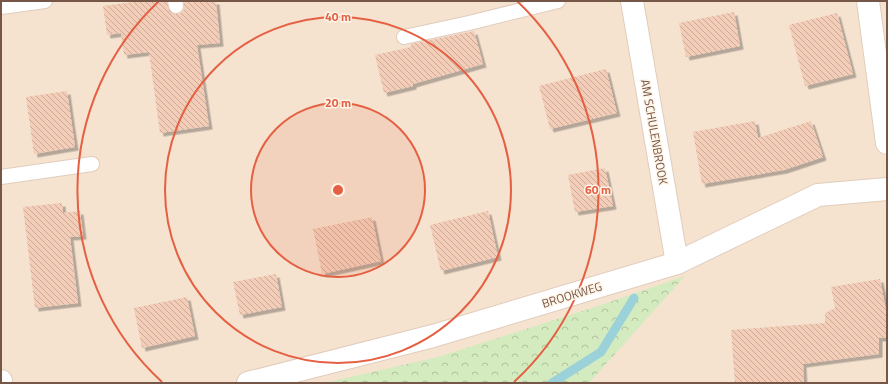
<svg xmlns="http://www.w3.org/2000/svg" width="888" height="384" font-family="'Titillium Web',sans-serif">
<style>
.residential{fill:#f5e2cf}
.park{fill:url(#park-crowns)}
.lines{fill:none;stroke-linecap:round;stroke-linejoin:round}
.stream{stroke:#9bd2d9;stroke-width:9}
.building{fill:url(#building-back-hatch);filter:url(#shadow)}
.lane-casing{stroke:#e1cdbd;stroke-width:16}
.street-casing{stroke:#e1cdbd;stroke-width:24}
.lane{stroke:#fff;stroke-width:14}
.street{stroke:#fff;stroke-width:22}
.ring{fill:none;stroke:#e56042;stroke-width:2}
.labels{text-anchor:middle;stroke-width:3;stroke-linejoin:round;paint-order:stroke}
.street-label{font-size:12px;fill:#755647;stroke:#fff5e8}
.centre{fill:#e56042;stroke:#fff5e8;stroke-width:2}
.ring-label{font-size:12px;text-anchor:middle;font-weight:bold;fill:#e56042;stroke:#fff5e8;stroke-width:3;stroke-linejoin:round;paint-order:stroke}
</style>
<defs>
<pattern id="park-crowns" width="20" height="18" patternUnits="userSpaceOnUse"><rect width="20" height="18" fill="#d3ebbf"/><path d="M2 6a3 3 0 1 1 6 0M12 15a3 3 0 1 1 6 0" fill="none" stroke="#b0c19d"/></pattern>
<pattern id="building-back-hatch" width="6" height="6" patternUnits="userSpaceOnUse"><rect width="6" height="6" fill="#f3cdb8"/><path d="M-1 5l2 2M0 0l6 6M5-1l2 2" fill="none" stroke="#c9a997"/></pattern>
<filter id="shadow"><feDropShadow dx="3.5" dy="3.5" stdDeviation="0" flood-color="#0004"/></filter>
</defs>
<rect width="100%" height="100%" fill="#fdf1e1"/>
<rect class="residential" x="1" y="1" width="886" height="382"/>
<path class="park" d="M 685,276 L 589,383 L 324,383 L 438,357 L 598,306 Z"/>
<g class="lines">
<path class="stream" d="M 552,383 L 601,352 L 634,298"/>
</g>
<g class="building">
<path d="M 142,1 L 167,1 L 169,11 L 173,14 L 177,14 L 181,13 L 184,9 L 184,1 L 216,1 L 220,43 L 197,45 L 209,126 L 160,133 L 149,52 L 124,55 L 121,33 L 107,35 L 103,6 Z"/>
<path d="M 734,12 L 740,46 L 686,57 L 679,23 Z"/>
<path d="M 837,13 L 853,74 L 805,86 L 789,25 Z"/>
<path d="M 474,31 L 483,64 L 413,84 L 413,86 L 384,93 L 375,55 L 411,47 L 411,44 Z"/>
<path d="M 606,69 L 617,113 L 550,129 L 539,86 Z"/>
<path d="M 67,91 L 75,147 L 34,154 L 26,97 Z"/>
<path d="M 755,121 L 758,138 L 811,121 L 823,157 L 784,170 L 702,184 L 693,132 Z"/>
<path d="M 605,168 L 613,206 L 575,212 L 568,175 Z"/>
<path d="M 62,203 L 63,213 L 80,211 L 83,236 L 70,237 L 78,303 L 35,308 L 23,207 Z"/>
<path d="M 488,211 L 498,257 L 441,271 L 430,225 Z"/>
<path d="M 372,217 L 381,261 L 322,274 L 313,229 Z"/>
<path d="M 276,274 L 282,307 L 240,315 L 233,282 Z"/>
<path d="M 880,279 L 887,316 L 887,338 L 879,338 L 879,354 L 803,364 L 804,383 L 735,383 L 731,330 L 825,323 L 825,313 L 835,308 L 831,287 Z"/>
<path d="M 187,297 L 195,336 L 142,348 L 134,308 Z"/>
</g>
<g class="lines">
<defs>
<g id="lane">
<path d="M 175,1 L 176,6"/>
<path d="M 1,7 L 45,1"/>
<path d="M 404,37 L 469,23 L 558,1"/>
<path d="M 1,177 L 92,164"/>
</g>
<g id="street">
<path d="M 632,1 L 677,263"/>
<path d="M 868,1 L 887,143"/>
<path d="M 1,381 L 1,383"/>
<path d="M 248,383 L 433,336 L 677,263 L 818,195 L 887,189"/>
</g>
</defs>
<use href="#lane" class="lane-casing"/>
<use href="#street" class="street-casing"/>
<use href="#lane" class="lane"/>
<use href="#street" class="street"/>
</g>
<circle cx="338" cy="190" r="87" fill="#e56042" fill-opacity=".12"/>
<g class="ring">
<circle cx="338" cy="190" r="87"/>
<circle cx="338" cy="190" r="173"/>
<path d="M162 382A260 260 0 0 1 159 1M517 1A260 260 0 0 1 514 382"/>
</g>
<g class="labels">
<g class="street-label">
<text transform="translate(654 132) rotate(80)" y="4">AM SCHULENBROOK</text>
<text transform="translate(572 295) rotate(-17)" y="4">BROOKWEG</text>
</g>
</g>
<circle cx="338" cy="190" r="6" class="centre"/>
<g class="ring-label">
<text x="338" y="21">40 m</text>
<text x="338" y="107">20 m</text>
<text x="598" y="194">60 m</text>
</g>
<rect width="888" height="384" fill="none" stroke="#755647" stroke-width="4"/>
</svg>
